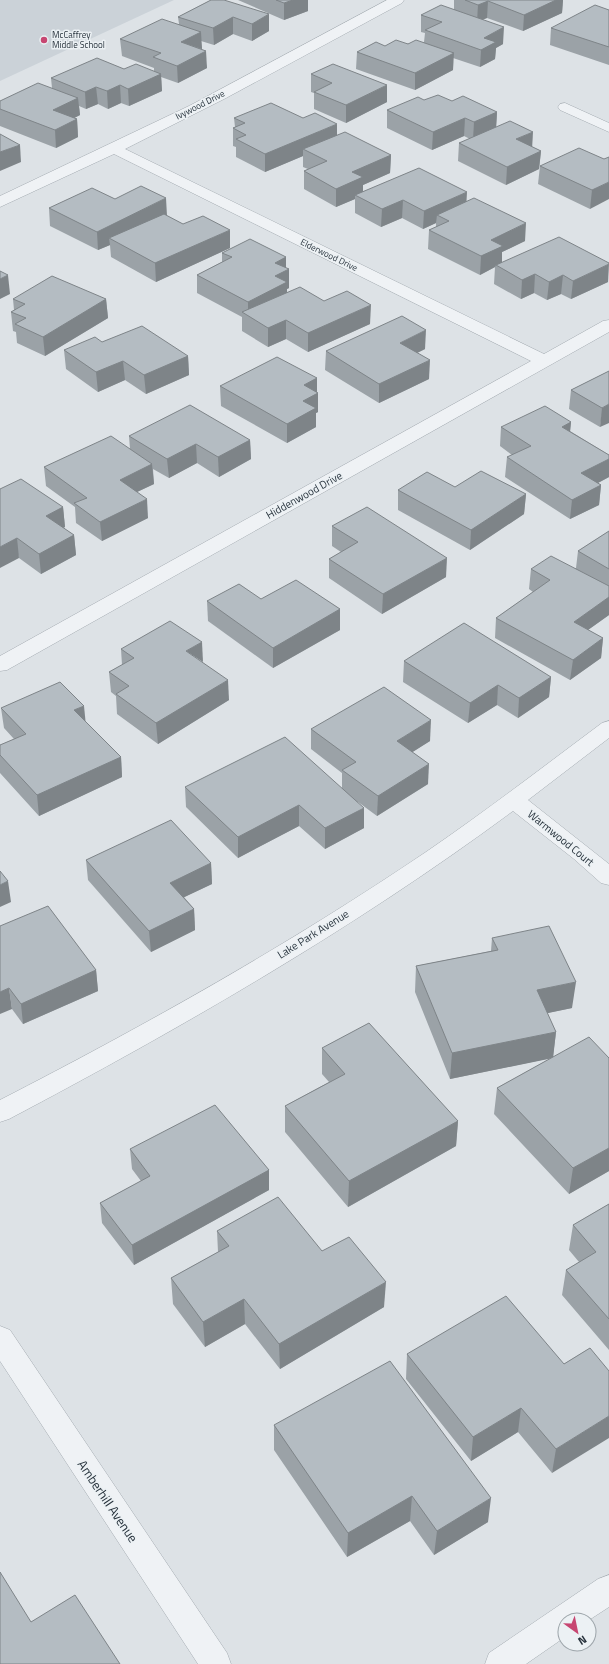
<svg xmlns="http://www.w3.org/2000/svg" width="609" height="1664" font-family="'Titillium Web',sans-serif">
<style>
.built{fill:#cbd2d8}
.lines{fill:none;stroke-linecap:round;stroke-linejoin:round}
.minor-casing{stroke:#a3aab0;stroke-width:1}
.minor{fill:#eff2f5;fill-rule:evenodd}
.wall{fill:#9ba2a7}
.shaded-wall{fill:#7e8488}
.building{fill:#b4bcc2;stroke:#7e8488}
.poi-dot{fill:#c74671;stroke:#ecf1f4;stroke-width:1.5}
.labels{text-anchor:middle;stroke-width:3;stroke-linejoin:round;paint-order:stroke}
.far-poi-label{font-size:9px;fill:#27323c;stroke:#ecf1f4;text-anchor:start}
.far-street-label{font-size:9px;fill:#27323c;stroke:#ecf1f4}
.street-label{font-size:11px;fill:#27323c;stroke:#ecf1f4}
.near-street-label{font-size:13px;fill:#27323c;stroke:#ecf1f4}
</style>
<rect width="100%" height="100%" fill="#dde2e6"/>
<path class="built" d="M 0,0 L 174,0 L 0,81 Z"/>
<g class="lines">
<defs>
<g id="minor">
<path d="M 387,0 L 404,0 L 402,3 L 226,98 L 125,149 L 544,354 L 603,321 L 609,320 L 609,332 L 7,670 L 0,671 L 0,656 L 531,361 L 114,154 L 0,207 L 0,196 L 189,106 Z"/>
<path d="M 565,103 L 609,123 L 609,132 L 560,110 L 558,107 L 560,104 Z"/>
<path d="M 609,721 L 609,738 L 528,800 L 609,864 L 609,885 L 601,883 L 574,859 L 513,811 C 355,928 183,1027 9,1119 L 0,1122 L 0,1100 C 146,1025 290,944 426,852 C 486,811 543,767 602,723 Z"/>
<path d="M 0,1326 L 10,1330 L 227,1653 L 231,1664 L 198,1664 L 0,1361 Z"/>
<path d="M 609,1575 L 609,1607 L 589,1620 L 565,1620 L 565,1637 L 526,1664 L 485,1664 L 489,1653 L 598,1579 Z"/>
</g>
</defs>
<use href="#minor" class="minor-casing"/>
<use href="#minor" class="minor"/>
</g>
<g class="wall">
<path d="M 211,0 L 269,31 L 252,41 L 233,34 L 214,45 L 201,41 L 202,49 L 207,68 L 178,83 L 161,77 L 162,91 L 129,106 L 121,103 L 108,109 L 98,104 L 86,109 L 79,106 L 80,115 L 74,118 L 77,119 L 78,137 L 56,148 L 0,126 L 0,101 L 52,88 L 51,78 L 124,69 L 154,71 L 154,68 L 122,56 L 120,39 L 179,24 L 178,17 Z"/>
<path d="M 238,0 L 308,0 L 308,11 L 284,20 Z"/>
<path d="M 454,0 L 563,0 L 562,13 L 523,31 L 487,18 L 483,19 L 503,44 L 496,48 L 495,59 L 480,67 L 453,58 L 453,70 L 415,90 L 356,69 L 357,52 L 385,46 L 424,42 L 425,33 L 421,32 L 421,15 L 454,9 Z"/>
<path d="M 609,10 L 609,65 L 550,45 L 551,28 Z"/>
<path d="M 311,74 L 387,102 L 346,123 L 314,109 L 314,93 L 311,92 Z"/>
<path d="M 424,100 L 452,101 L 497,112 L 496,127 L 532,147 L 541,151 L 539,169 L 506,185 L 458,161 L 459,143 L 470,139 L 464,136 L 432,150 L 387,128 L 387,110 Z"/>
<path d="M 234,118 L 337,135 L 391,155 L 390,173 L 363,185 L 363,191 L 466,201 L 525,241 L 502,252 L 502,263 L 608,282 L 571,299 L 561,294 L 547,300 L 534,293 L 521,299 L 494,284 L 495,267 L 480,275 L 428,249 L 429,230 L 436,227 L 436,223 L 423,229 L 402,218 L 381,227 L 355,213 L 355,199 L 336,207 L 304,189 L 304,171 L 308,169 L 303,167 L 303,156 L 265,172 L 236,157 L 236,147 L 233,146 L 233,128 L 235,127 Z"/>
<path d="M 604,159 L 590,209 L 538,184 L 540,166 Z"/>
<path d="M 115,199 L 167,216 L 230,248 L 156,282 L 111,257 L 110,245 L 98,250 L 50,226 L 49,208 Z"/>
<path d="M 222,253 L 286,257 L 286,268 L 289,269 L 289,288 L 287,289 L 287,292 L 324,301 L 370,324 L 308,352 L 286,339 L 268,347 L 242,331 L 242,317 L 197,293 L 197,275 L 222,262 Z"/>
<path d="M 13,299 L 106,299 L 108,318 L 45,356 L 17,343 L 16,332 L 13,331 L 11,312 L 14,310 Z"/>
<path d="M 425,349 L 417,353 L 429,379 L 379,403 L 325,370 L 326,351 Z"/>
<path d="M 64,350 L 188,356 L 189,375 L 146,394 L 125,380 L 98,392 L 66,369 Z"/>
<path d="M 609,371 L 600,427 L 569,409 L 571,390 Z"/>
<path d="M 317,378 L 317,393 L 318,393 L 318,412 L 316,413 L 316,427 L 287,443 L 221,406 L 220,386 Z"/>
<path d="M 571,422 L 570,431 L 609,455 L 609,477 L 598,483 L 601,485 L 599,505 L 570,519 L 505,477 L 507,457 L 512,455 L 500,446 L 501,427 Z"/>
<path d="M 129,436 L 250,440 L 251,459 L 219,477 L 197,463 L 169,478 L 153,469 L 154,484 L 137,492 L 148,518 L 102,541 L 76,523 L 75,507 L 46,486 L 44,467 L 130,449 Z"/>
<path d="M 455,487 L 526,494 L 524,514 L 470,550 L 398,510 L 398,490 Z"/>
<path d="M 0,489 L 63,507 L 65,527 L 63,528 L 74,535 L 76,555 L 41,574 L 19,558 Z"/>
<path d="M 332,526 L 446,577 L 382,614 L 329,578 L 329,559 L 341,552 L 332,546 Z"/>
<path d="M 609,531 L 609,615 L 588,630 L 603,638 L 601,658 L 570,680 L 495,638 L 496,618 L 533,592 L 529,589 L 531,569 L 576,568 L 578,551 Z"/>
<path d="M 261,599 L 340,609 L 340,630 L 273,668 L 208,621 L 207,601 Z"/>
<path d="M 121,649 L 202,662 L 229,700 L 158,744 L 117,714 L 116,696 L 111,692 L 109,672 L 122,665 Z"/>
<path d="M 404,661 L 551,677 L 549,697 L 518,718 L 497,705 L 468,723 L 403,682 Z"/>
<path d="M 1,708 L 85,721 L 121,757 L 122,777 L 39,816 L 0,773 L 0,745 L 14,739 L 4,728 Z"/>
<path d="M 311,729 L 430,741 L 412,752 L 428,784 L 377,816 L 358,802 L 364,828 L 325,849 L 299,826 L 238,858 L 186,807 L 185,787 L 342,788 L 342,773 L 311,749 Z"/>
<path d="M 86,860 L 211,863 L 212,884 L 184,897 L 194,909 L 195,930 L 151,952 L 88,880 Z"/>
<path d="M 0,926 L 96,970 L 98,991 L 23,1024 L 12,1009 Z"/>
<path d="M 492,938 L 572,1008 L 547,1013 L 556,1032 L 553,1057 L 609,1058 L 609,1171 L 569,1194 L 494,1114 L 497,1088 L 551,1058 L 450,1079 L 415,992 L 416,966 L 491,951 Z"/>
<path d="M 322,1048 L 458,1121 L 456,1146 L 348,1207 L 285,1132 L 285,1106 L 329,1082 L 322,1074 Z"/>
<path d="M 130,1149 L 269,1170 L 269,1190 L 134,1265 L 102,1223 L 100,1203 L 141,1181 L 132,1169 Z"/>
<path d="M 609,1204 L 609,1350 L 562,1295 L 566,1270 L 579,1262 L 569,1250 L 573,1225 Z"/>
<path d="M 217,1231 L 322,1251 L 384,1307 L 280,1369 L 245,1324 L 205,1347 L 173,1304 L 171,1278 L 218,1252 Z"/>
<path d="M 590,1348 L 552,1473 L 518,1432 L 471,1461 L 406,1379 L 407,1354 L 564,1364 Z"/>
<path d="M 274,1425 L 488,1522 L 434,1555 L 410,1521 L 347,1557 L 274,1450 Z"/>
</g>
<g class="shaded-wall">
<path d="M 293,0 L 308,0 L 308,11 L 284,20 L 284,3 Z"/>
<path d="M 556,0 L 563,0 L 562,13 L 523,31 L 524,15 Z"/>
<path d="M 488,1 L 487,18 L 477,22 L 478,5 Z"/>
<path d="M 269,14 L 269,31 L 252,41 L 252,24 Z"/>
<path d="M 233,17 L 233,34 L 214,45 L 213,28 Z"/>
<path d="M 504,27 L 503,44 L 496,48 L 495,59 L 480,67 L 481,50 L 484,38 Z"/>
<path d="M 201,32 L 202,49 L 181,42 Z"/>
<path d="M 206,51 L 207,68 L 178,83 L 177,66 Z"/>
<path d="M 454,53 L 453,70 L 415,90 L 415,73 Z"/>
<path d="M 161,74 L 162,91 L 129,106 L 128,89 Z"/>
<path d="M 120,85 L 121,103 L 108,109 L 107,91 Z"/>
<path d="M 387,85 L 387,102 L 346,123 L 346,105 Z"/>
<path d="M 96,87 L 98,104 L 86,109 L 85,92 Z"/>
<path d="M 78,98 L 80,115 L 55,128 L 53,110 Z"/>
<path d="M 497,112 L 496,130 L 473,140 L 474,122 Z"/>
<path d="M 465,118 L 464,136 L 432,150 L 433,132 Z"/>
<path d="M 77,119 L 78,137 L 56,148 L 55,130 Z"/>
<path d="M 337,124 L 337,142 L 303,149 L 303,156 L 265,172 L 265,154 Z"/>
<path d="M 533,132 L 532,150 L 516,139 Z"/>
<path d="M 20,145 L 21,162 L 0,171 L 0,152 Z"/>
<path d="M 541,151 L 539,169 L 506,185 L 507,167 Z"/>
<path d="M 391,155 L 390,173 L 363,185 L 363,196 L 355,195 L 355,199 L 336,207 L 336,189 L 352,172 Z"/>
<path d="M 609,182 L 609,199 L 590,209 L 592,190 Z"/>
<path d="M 467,192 L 466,210 L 437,215 L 436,223 L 423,229 L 424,211 Z"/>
<path d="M 166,198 L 167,216 L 109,238 L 110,245 L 98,250 L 97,232 Z"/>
<path d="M 403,200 L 402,218 L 381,227 L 382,209 Z"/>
<path d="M 526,223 L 525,241 L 502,252 L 502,264 L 496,265 L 495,267 L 480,275 L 481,256 L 491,240 Z"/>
<path d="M 230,230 L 230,248 L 156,282 L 155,263 Z"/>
<path d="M 286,257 L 286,271 L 289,269 L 289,288 L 287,289 L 287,301 L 248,316 L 248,302 L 275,263 Z"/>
<path d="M 609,264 L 608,282 L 571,299 L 573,281 Z"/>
<path d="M 535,274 L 534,293 L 521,299 L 522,280 Z"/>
<path d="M 8,275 L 10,294 L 0,299 L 0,279 Z"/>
<path d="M 563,275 L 561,294 L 547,300 L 549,282 Z"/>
<path d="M 106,299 L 108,318 L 45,356 L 43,337 Z"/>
<path d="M 371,305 L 370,324 L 308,352 L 308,333 Z"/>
<path d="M 286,320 L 286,339 L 268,347 L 268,328 Z"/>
<path d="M 426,330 L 425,349 L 399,362 L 400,343 Z"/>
<path d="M 188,356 L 189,375 L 146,394 L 144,375 Z"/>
<path d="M 430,360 L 429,379 L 379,403 L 379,384 Z"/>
<path d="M 123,361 L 125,380 L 98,392 L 96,372 Z"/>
<path d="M 317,378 L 317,394 L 318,393 L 318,412 L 316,413 L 316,427 L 287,443 L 287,424 L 304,385 Z"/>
<path d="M 609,404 L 609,423 L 600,427 L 602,408 Z"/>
<path d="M 571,422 L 569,442 L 562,427 Z"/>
<path d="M 250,440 L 251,459 L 219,477 L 218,457 Z"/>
<path d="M 196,444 L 197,463 L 169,478 L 167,459 Z"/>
<path d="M 609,459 L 609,477 L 579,493 L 581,473 Z"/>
<path d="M 152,464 L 154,484 L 122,499 L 120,480 Z"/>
<path d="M 601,485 L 599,505 L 570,519 L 572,500 Z"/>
<path d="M 526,494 L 524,514 L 470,550 L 471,530 Z"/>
<path d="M 147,499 L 148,518 L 102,541 L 100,522 Z"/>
<path d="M 63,507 L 65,527 L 48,536 L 46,516 Z"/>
<path d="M 74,535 L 76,555 L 41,574 L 39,554 Z"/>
<path d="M 17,538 L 19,558 L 0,568 L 0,547 Z"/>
<path d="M 447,558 L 446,577 L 382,614 L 383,594 Z"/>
<path d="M 609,597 L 609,615 L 571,642 L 574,622 Z"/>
<path d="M 340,609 L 340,630 L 273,668 L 273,648 Z"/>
<path d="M 603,638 L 601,658 L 570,680 L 573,660 Z"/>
<path d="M 202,642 L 203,662 L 186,651 Z"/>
<path d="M 551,677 L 549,697 L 518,718 L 519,698 Z"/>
<path d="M 228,680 L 229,700 L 158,744 L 156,723 Z"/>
<path d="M 498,685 L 497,705 L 468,723 L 470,703 Z"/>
<path d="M 84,706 L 86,726 L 74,710 Z"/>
<path d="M 431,720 L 430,741 L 397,762 L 397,741 Z"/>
<path d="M 121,757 L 122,777 L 39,816 L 37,795 Z"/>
<path d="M 429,764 L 428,784 L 377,816 L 378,796 Z"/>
<path d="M 299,805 L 299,826 L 238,858 L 238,837 Z"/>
<path d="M 364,808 L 364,828 L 325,849 L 325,828 Z"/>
<path d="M 211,863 L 212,884 L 172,903 L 170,883 Z"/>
<path d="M 8,881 L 11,902 L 0,907 L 0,885 Z"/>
<path d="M 194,909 L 195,930 L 151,952 L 149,931 Z"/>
<path d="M 96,970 L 98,991 L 23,1024 L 21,1004 Z"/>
<path d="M 576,982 L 572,1008 L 534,1016 L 537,990 Z"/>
<path d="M 9,988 L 12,1009 L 0,1014 L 0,992 Z"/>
<path d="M 556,1032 L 553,1058 L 450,1079 L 452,1053 Z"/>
<path d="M 458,1121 L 456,1146 L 348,1207 L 349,1181 Z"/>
<path d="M 609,1148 L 609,1171 L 569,1194 L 573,1168 Z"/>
<path d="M 269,1170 L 269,1190 L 134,1265 L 132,1245 Z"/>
<path d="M 386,1282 L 384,1307 L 280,1369 L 279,1344 Z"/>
<path d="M 244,1299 L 245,1324 L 205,1347 L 203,1322 Z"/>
<path d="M 521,1408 L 518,1432 L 471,1461 L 473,1437 Z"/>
<path d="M 609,1416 L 609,1438 L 552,1473 L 556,1449 Z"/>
<path d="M 412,1496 L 410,1521 L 347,1557 L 348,1533 Z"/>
<path d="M 491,1498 L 488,1522 L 434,1555 L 437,1531 Z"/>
</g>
<g class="building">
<path d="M 211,0 L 224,0 L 269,14 L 252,24 L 233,17 L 213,28 L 178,17 Z"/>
<path d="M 276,0 L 293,0 L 284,3 Z"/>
<path d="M 465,0 L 556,0 L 524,15 L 488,1 L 478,5 Z"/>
<path d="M 441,5 L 504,27 L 484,38 L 496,42 L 481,50 L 425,30 L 442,22 L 421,15 Z"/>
<path d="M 595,5 L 609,10 L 609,47 L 551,28 Z"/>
<path d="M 162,19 L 201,32 L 181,42 L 206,51 L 177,66 L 153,57 L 161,53 L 120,39 Z"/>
<path d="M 396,40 L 408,44 L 416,40 L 454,53 L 415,73 L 357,52 L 376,42 L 385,46 Z"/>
<path d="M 97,58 L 124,69 L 136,64 L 161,74 L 128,89 L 120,85 L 107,91 L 96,87 L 85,92 L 51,78 Z"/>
<path d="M 333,64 L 387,85 L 346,105 L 314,92 L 332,83 L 311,74 Z"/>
<path d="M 38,83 L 78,98 L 53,110 L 77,119 L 55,130 L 0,109 L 0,101 Z"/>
<path d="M 438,95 L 452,101 L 463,96 L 497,112 L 474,122 L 465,118 L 433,132 L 387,110 L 418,97 L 424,100 Z"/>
<path d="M 271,103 L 303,118 L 315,113 L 337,124 L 265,154 L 236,139 L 246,135 L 233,128 L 245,123 L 234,118 Z"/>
<path d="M 510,121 L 533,132 L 516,139 L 541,151 L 507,167 L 459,143 Z"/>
<path d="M 345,132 L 391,155 L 352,172 L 363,177 L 336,189 L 304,171 L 327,161 L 303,149 Z"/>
<path d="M 0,134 L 20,145 L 0,152 Z"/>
<path d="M 579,148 L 604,159 L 609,157 L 609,182 L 592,190 L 540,166 Z"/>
<path d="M 419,168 L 467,192 L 424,211 L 403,200 L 382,209 L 355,195 Z"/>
<path d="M 141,186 L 166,198 L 97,232 L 49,208 L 92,188 L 115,199 Z"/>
<path d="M 474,198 L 526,223 L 491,240 L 503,246 L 481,256 L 429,230 L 449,221 L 437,215 Z"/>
<path d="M 164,214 L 183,224 L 203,216 L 230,230 L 155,263 L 109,238 Z"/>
<path d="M 559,237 L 609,263 L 609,264 L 573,281 L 563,275 L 549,282 L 535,274 L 522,280 L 496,265 Z"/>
<path d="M 250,239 L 286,257 L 275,263 L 289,269 L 275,276 L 287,282 L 248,302 L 197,275 L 232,257 L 222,253 Z"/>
<path d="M 0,271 L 8,275 L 0,279 Z"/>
<path d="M 52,276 L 106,299 L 43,337 L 15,324 L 26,318 L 11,312 L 25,304 L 13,299 Z"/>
<path d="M 300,287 L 324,301 L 347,291 L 371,305 L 308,333 L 286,320 L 268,328 L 242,312 Z"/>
<path d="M 402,316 L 426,330 L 400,343 L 430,360 L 379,384 L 326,351 Z"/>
<path d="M 142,326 L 188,356 L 144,375 L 123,361 L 96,372 L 64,350 L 95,337 L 102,342 Z"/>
<path d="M 277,357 L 317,378 L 304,385 L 318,393 L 303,401 L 316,408 L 287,424 L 220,386 Z"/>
<path d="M 609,371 L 609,404 L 602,408 L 571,390 Z"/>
<path d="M 190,405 L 250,440 L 218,457 L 196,444 L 167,459 L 129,436 Z"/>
<path d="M 545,406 L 571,422 L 562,427 L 609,455 L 609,459 L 581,473 L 601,485 L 572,500 L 507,457 L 531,446 L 501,427 Z"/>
<path d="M 111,436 L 152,464 L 120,480 L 147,499 L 100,522 L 74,503 L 87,498 L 44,467 Z"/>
<path d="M 481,471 L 526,494 L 471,530 L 398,490 L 427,472 L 455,487 Z"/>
<path d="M 21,479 L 63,507 L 46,516 L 74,535 L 39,554 L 17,538 L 0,547 L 0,489 Z"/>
<path d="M 367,507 L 447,558 L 383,594 L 329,559 L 358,542 L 332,526 Z"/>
<path d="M 609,531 L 609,569 L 578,551 Z"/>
<path d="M 551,556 L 609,586 L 609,597 L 574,622 L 603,638 L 573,660 L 496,618 L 550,580 L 531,569 Z"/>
<path d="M 296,580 L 340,609 L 273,648 L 207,601 L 239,584 L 261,599 Z"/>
<path d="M 170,621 L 202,642 L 186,651 L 228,680 L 156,723 L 116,694 L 129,686 L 109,672 L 134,658 L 121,649 Z"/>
<path d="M 464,623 L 551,677 L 519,698 L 498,685 L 470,703 L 404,661 Z"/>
<path d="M 60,682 L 84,706 L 74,710 L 121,757 L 37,795 L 0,755 L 0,745 L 26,734 L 1,708 Z"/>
<path d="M 384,687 L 431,720 L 397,741 L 429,764 L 378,796 L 342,770 L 356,762 L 311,729 Z"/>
<path d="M 285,737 L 364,808 L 325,828 L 299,805 L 238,837 L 185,787 Z"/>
<path d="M 171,820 L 211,863 L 170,883 L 194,909 L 149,931 L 86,860 Z"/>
<path d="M 0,871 L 8,881 L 0,885 Z"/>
<path d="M 48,906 L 96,970 L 21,1004 L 9,988 L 0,992 L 0,926 Z"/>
<path d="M 549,926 L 576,982 L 537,990 L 556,1032 L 452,1053 L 416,966 L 498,950 L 492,938 Z"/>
<path d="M 369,1023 L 458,1121 L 349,1181 L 285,1106 L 345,1074 L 322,1048 Z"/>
<path d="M 589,1037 L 609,1058 L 609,1148 L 573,1168 L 497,1088 Z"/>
<path d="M 215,1105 L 269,1170 L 132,1245 L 100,1203 L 150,1176 L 130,1149 Z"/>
<path d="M 278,1197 L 322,1251 L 349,1237 L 386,1282 L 279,1344 L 244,1299 L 203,1322 L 171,1278 L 229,1246 L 217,1231 Z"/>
<path d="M 609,1204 L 609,1319 L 566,1270 L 596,1252 L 573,1225 Z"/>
<path d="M 506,1296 L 564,1364 L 590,1348 L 609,1371 L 609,1416 L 556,1449 L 521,1408 L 473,1437 L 407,1354 Z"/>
<path d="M 390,1361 L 491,1498 L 437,1531 L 412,1496 L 348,1533 L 274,1425 Z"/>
<path d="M 0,1572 L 31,1622 L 75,1595 L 120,1664 L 0,1664 Z"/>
</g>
<circle class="poi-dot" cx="44" cy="40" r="4"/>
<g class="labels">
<g class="far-poi-label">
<text x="52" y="38">McCaffrey<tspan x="52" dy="10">Middle School</tspan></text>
</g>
<g class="far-street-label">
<text transform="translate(200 105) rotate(-27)" y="3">Ivywood Drive</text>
<text transform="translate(329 255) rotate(26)" y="3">Elderwood Drive</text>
</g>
<g class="street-label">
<text transform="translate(304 495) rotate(-29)" y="4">Hiddenwood Drive</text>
<text transform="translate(561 838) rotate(39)" y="4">Warmwood Court</text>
<text transform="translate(313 934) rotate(-32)" y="4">Lake Park Avenue</text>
</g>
<g class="near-street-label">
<text transform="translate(108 1501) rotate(56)" y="5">Amberhill Avenue</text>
</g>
</g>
<g transform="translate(577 1632) rotate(147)"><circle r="19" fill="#ecf1f4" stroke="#9da5aa"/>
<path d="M0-3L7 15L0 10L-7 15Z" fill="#c74671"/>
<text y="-6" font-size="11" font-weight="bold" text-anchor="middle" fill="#27323c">N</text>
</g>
</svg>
